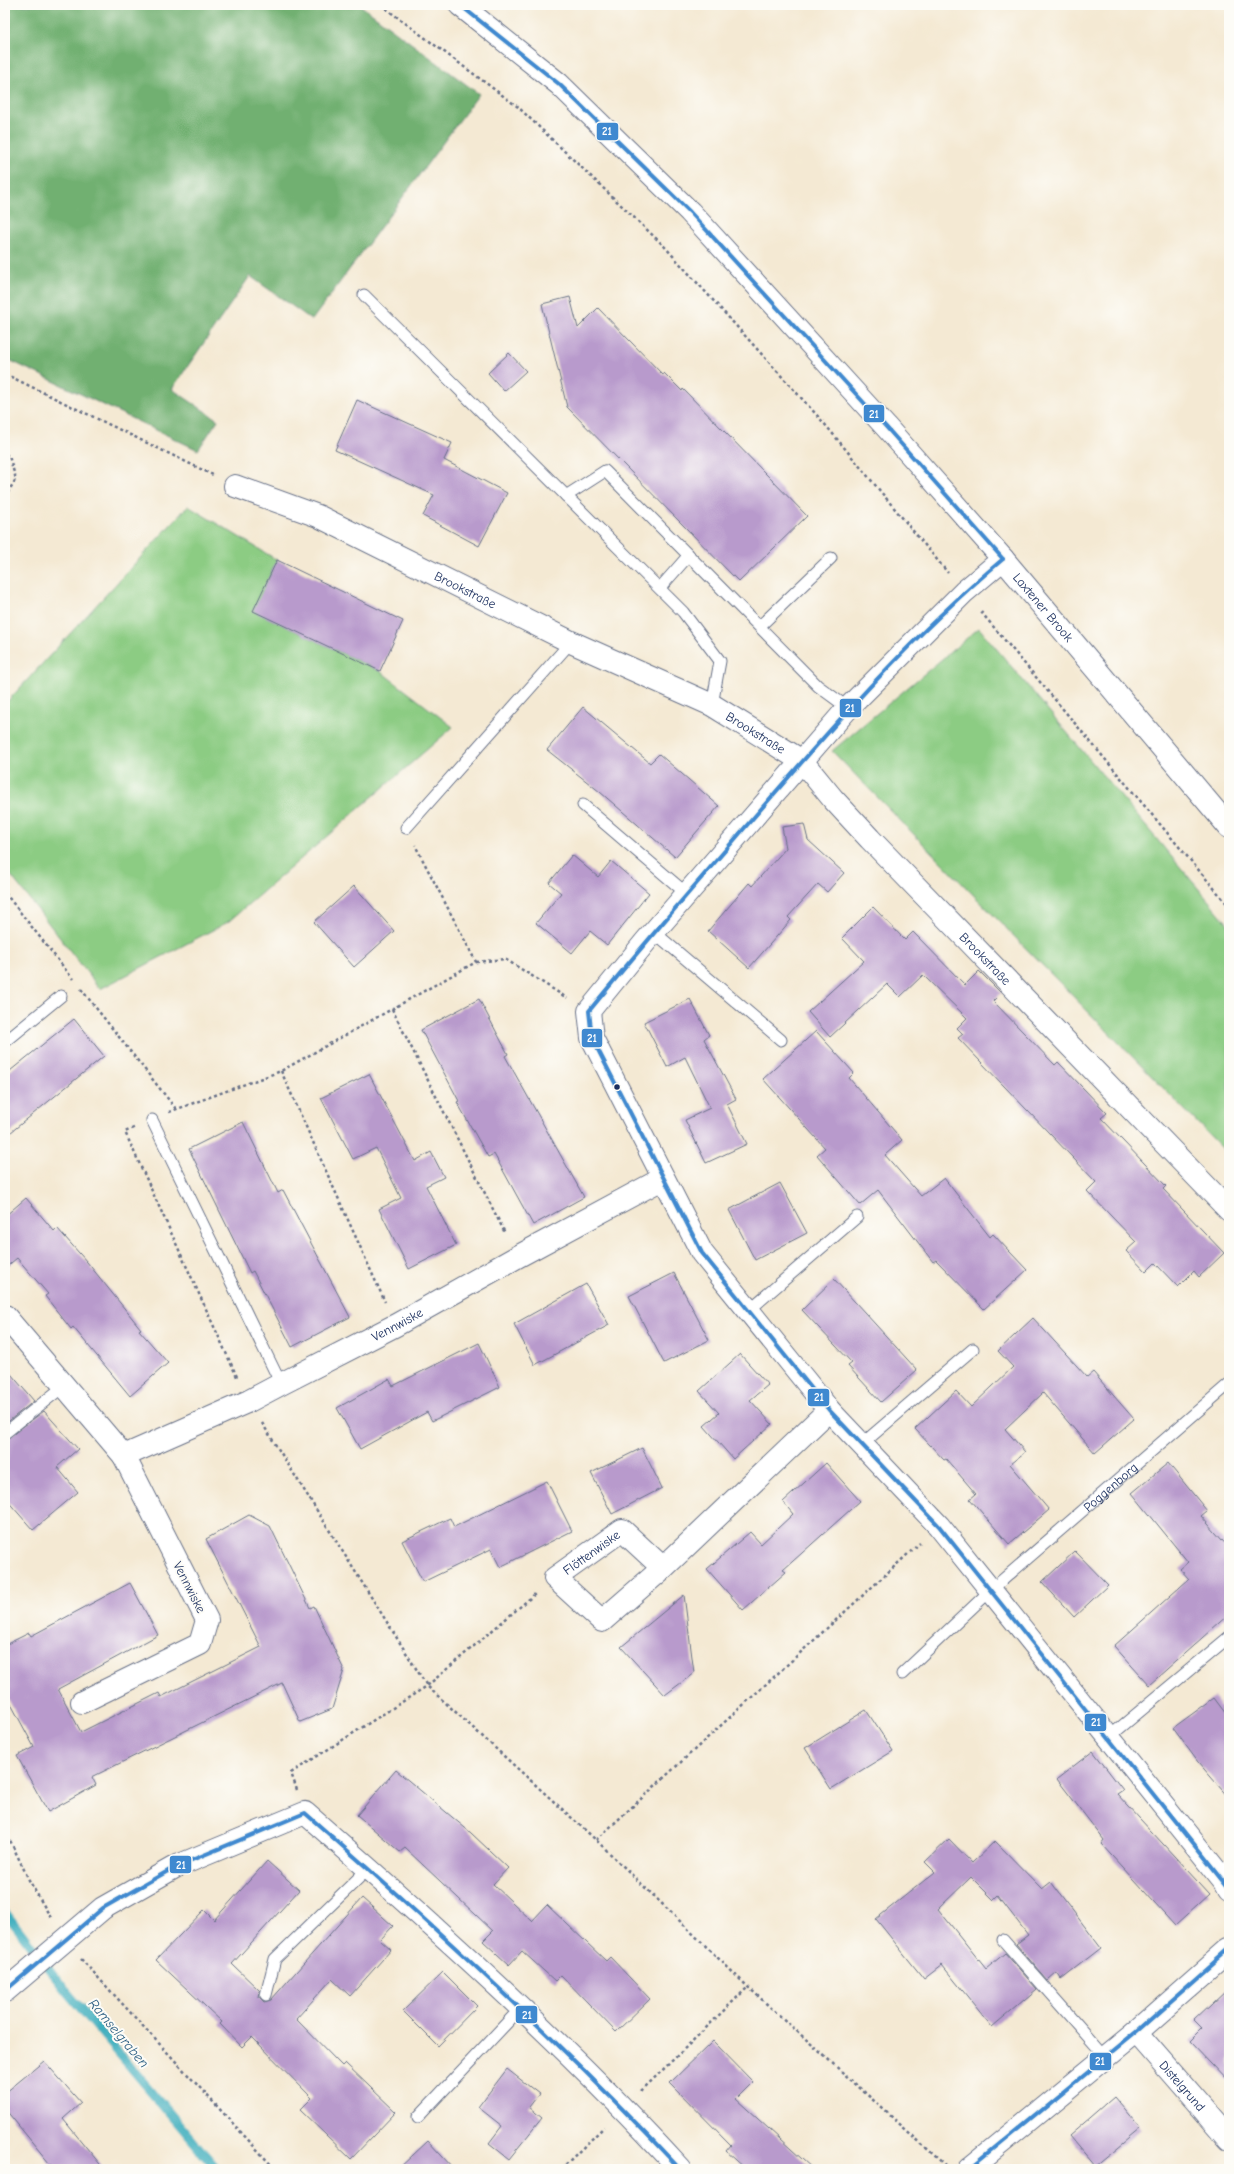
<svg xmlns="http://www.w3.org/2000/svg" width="1234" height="2174" font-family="'Comic Neue',sans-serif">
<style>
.green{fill:#8ccc83;stroke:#547e70}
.forest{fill:#71b071;stroke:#467068}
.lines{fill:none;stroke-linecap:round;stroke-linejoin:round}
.stream{stroke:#41afbe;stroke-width:9}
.building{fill:#b89acc}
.service-casing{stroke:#677087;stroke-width:13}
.minor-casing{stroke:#677087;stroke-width:24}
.tertiary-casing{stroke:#677087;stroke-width:24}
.path{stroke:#677087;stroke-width:2.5;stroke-dasharray:3 3;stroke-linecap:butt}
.service{stroke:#fff;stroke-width:11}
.minor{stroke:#fff;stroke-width:22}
.tertiary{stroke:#fff;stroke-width:22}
.bus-1-casing{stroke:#fdfcf7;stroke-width:7}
.bus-1{stroke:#3f89d0;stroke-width:4}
.bus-dot{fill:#1b2f5e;stroke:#fdfcf7;stroke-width:1.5}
.labels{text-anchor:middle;stroke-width:4;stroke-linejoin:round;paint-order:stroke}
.street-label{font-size:13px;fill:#1b2f5e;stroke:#fdfcf7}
.water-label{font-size:14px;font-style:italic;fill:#285c80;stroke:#fdfcf7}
.line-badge{stroke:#fdfcf7;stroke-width:1.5}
.badge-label{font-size:11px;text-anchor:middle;font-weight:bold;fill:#fff}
</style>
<rect width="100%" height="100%" fill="#fdfcf7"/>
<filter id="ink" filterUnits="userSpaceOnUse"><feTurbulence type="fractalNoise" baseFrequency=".025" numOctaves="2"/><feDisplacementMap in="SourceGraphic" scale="8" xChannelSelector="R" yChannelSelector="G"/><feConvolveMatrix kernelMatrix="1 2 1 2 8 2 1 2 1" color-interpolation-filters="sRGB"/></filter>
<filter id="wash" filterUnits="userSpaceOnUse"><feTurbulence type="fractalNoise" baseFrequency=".012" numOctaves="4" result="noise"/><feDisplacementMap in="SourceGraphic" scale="16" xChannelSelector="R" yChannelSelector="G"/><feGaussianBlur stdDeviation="0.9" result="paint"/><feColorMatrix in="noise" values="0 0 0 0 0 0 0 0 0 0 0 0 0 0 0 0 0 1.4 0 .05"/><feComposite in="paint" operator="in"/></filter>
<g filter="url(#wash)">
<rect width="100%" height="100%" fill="#f4e9d3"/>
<g class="green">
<path d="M 188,506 L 277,560 L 254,611 L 380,671 L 453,727 L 228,922 L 100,989 L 5,868 L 5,704 Z"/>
<path d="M 979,628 L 1229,925 L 1229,1155 L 832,751 Z"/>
</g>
<path class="forest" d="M 5,5 L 360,5 L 479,94 L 312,320 L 250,276 L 172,389 L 218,420 L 198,450 L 5,358 Z"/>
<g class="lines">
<path class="stream" d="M 5,1912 L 66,1991 L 217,2169"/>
</g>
<g id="blocks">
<g class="building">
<path d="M 570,297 L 578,328 L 598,308 L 663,375 L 664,373 L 682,391 L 683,389 L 807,516 L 739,582 L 567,407 L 542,304 Z"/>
<path d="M 509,353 L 526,371 L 504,391 L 488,373 Z"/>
<path d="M 357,400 L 452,443 L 444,460 L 507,493 L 479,546 L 423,516 L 434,495 L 335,450 Z"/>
<path d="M 277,560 L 403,621 L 380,671 L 253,611 Z"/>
<path d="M 583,707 L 650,763 L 659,754 L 719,806 L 675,857 L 600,792 L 547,750 Z"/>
<path d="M 804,824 L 808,840 L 844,873 L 827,892 L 818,884 L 788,917 L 791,920 L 749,968 L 708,931 L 749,883 L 752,886 L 786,848 L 782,827 Z"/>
<path d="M 572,855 L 598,877 L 611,861 L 649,893 L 607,945 L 590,931 L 572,953 L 536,923 L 561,893 L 549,883 Z"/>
<path d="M 354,886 L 394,931 L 354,967 L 314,922 Z"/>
<path d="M 873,907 L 905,940 L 913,932 L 965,985 L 979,971 L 1001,993 L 993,1001 L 1055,1065 L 1058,1062 L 1107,1113 L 1101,1118 L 1166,1186 L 1163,1189 L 1224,1253 L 1199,1277 L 1194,1271 L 1178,1287 L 1155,1263 L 1146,1272 L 1126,1251 L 1136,1242 L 1087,1191 L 1096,1182 L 958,1038 L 963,1034 L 957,1028 L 967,1018 L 923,975 L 900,997 L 887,984 L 830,1037 L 808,1012 L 864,961 L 842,938 Z"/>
<path d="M 479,999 L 508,1054 L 505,1056 L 584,1197 L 533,1225 L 494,1154 L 488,1157 L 457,1102 L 459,1101 L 421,1030 Z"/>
<path d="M 690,999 L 709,1035 L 704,1039 L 736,1099 L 727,1104 L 747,1144 L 706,1163 L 685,1120 L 710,1108 L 685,1057 L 667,1067 L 644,1022 Z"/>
<path d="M 74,1019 L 104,1056 L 5,1137 L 5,1075 Z"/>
<path d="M 816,1031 L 854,1073 L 849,1078 L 902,1140 L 885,1155 L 921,1196 L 944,1178 L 990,1237 L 993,1234 L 1027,1270 L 984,1309 L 936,1260 L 933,1262 L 878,1190 L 860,1205 L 817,1155 L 825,1148 L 763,1079 Z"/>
<path d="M 369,1074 L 415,1161 L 431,1152 L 444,1177 L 426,1186 L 456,1245 L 409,1269 L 379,1209 L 401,1198 L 376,1148 L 353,1159 L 321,1098 Z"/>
<path d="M 243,1122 L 278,1193 L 283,1190 L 350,1317 L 292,1347 L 253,1271 L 250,1273 L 189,1149 Z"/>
<path d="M 780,1183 L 807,1233 L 755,1260 L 729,1210 Z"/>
<path d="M 26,1198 L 54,1231 L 57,1228 L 87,1262 L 141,1329 L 139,1330 L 168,1363 L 130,1396 L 73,1327 L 71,1329 L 45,1296 L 48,1294 L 17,1258 L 5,1268 L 5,1216 Z"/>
<path d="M 674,1273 L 709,1340 L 664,1363 L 629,1296 Z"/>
<path d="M 834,1279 L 917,1370 L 881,1402 L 848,1366 L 852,1363 L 802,1310 Z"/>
<path d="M 586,1284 L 609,1325 L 535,1365 L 514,1324 Z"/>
<path d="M 1033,1318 L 1087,1377 L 1093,1372 L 1134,1419 L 1095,1453 L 1043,1393 L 1005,1429 L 1025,1452 L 1010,1464 L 1049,1510 L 1009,1544 L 970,1499 L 976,1494 L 946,1459 L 944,1460 L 915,1429 L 956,1391 L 971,1407 L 1013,1367 L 998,1351 Z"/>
<path d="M 479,1343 L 500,1387 L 432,1421 L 427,1412 L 360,1449 L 337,1408 L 389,1379 L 393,1386 Z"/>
<path d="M 740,1354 L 768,1385 L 750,1400 L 772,1424 L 733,1459 L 704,1426 L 719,1413 L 699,1391 Z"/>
<path d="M 5,1367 L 34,1401 L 5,1424 Z"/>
<path d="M 44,1411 L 78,1449 L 57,1467 L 78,1492 L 33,1530 L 5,1498 L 5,1440 Z"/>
<path d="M 642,1448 L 662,1488 L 612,1514 L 591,1473 Z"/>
<path d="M 826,1463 L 860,1501 L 783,1570 L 786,1572 L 743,1610 L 707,1569 L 750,1532 L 761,1544 L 793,1514 L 783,1502 Z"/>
<path d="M 1168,1463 L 1207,1511 L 1201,1516 L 1229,1548 L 1229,1614 L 1149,1685 L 1114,1646 L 1189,1579 L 1180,1569 L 1188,1562 L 1132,1493 Z"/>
<path d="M 547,1481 L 572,1531 L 500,1567 L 491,1549 L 423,1582 L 402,1541 L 450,1518 L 454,1527 Z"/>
<path d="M 249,1515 L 270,1526 L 310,1608 L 314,1606 L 344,1670 L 332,1709 L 300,1722 L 282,1683 L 92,1777 L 96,1785 L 48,1812 L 17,1756 L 34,1747 L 5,1693 L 5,1645 L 29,1633 L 31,1636 L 130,1583 L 158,1635 L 58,1689 L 81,1732 L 159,1693 L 161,1697 L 261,1647 L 206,1539 Z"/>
<path d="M 1075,1551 L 1108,1585 L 1074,1617 L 1042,1582 Z"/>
<path d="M 684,1595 L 694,1673 L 665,1695 L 621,1647 Z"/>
<path d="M 1214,1698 L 1229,1718 L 1229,1798 L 1198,1762 L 1173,1728 Z"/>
<path d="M 866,1710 L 893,1751 L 831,1789 L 805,1748 Z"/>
<path d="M 1093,1751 L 1123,1790 L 1117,1794 L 1209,1894 L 1175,1925 L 1101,1844 L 1104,1840 L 1057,1779 Z"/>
<path d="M 396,1770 L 471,1833 L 508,1868 L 493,1884 L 532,1921 L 547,1905 L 606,1961 L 610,1957 L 650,1999 L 616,2032 L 561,1975 L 555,1981 L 522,1951 L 509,1965 L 483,1941 L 493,1931 L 405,1848 L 400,1852 L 357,1815 Z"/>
<path d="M 949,1839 L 972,1863 L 995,1841 L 1042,1889 L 1051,1882 L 1101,1948 L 1061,1979 L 1057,1973 L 1048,1981 L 1016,1944 L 1028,1935 L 998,1896 L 994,1900 L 971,1877 L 938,1909 L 986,1969 L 1005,1953 L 1037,1989 L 992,2027 L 942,1965 L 924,1979 L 876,1919 L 935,1872 L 925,1862 Z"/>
<path d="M 267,1861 L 299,1890 L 232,1964 L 260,1991 L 259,1997 L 264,2002 L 271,2000 L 362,1898 L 393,1926 L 380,1940 L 391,1950 L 350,1996 L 332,1979 L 296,2019 L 342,2066 L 345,2063 L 396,2112 L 351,2159 L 300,2110 L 312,2098 L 252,2037 L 242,2047 L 220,2024 L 222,2022 L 156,1960 L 204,1910 L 214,1920 Z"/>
<path d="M 443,1972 L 477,2006 L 438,2046 L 403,2011 Z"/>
<path d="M 1229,1988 L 1229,2082 L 1190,2041 L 1202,2029 L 1194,2021 Z"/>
<path d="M 713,2041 L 753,2082 L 736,2099 L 813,2169 L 746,2169 L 726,2151 L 731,2145 L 670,2083 Z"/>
<path d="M 44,2061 L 81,2103 L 63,2119 L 104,2169 L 54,2169 L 5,2109 L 5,2093 Z"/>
<path d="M 507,2069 L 539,2094 L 529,2107 L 542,2118 L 509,2159 L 489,2143 L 502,2126 L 478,2107 Z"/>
<path d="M 1114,2097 L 1141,2129 L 1095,2167 L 1069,2136 Z"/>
<path d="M 428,2141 L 454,2169 L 398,2169 Z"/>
</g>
</g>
</g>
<g filter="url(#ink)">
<use href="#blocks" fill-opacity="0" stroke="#677087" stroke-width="1"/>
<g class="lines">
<defs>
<g id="service">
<path d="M 364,295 L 683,612 L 720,661 L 712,705"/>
<path d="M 566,496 L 605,471 L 818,686 L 848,708"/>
<path d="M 660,588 L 689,555"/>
<path d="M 760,626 L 831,558"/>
<path d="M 583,805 L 687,894"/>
<path d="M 406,828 L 571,642"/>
<path d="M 654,932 L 781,1040"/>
<path d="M 5,1042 L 61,996"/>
<path d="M 152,1120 L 281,1384"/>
<path d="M 748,1311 L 857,1217"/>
<path d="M 5,1433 L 64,1386"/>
<path d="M 861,1445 L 973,1349"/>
<path id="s1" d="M 902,1674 L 991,1590 L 1229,1384"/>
<path d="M 1109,1737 L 1229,1637"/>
<path d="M 1003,1940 L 1106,2057"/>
<path d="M 266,1995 L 275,1959 L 368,1869"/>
<path d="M 418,2117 L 520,2009"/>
</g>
<g id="minor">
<path id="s2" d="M 235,486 L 318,516 L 571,642 L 712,705 L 802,761 L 833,799 L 870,839 L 1229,1210"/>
<path d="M 1003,559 L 964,592 L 848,708 L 646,941 L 589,1011 L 592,1038 L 702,1253 L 829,1410 L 939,1526 L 1226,1883 L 1229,1889"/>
<path id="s3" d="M 5,1316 L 124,1456 L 249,1401 L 281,1384 L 396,1325 L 517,1257 L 662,1179"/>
<path id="s4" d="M 663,1568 L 602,1621 L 555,1578 L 622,1530 L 663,1568 L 829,1410"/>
<path d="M 82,1702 L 200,1644 L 207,1620 L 124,1456"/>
<path d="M 5,1991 L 103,1908 L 175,1867 L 305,1813 C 434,1926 564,2042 680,2169"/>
<path id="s5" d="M 1136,2032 L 1229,2139"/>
<path d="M 969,2169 L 1136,2032 L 1229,1950"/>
</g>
<g id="tertiary">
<path id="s6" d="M 460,5 L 559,84 L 690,212 L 887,428 L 1003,559 L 1229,827"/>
</g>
</defs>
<use href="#service" class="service-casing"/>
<use href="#minor" class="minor-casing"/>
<use href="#tertiary" class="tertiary-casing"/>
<g class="path">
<path d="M 381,5 L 518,107 L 664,246 L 823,422 L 948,573"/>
<path d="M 5,374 L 213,475"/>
<path d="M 5,454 L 9,456 L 16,479 L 5,497"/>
<path d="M 981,612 L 1229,906"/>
<path d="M 5,893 L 73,979"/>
<path d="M 476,962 L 505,959 L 567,998"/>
<path d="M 81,989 L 176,1109"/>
<path d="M 392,1009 L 505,1233"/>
<path d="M 281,1071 L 385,1302"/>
<path d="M 169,1112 L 281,1071 L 476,962 L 415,845"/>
<path d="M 134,1128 L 125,1132 L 238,1379"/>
<path d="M 262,1423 L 427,1686 L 596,1840 L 748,1987 L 945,2165"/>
<path d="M 297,1790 L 291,1773 L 427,1686 L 535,1594"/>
<path d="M 5,1830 L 30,1882 L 51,1918"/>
<path d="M 596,1840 L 920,1543"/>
<path d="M 81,1959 L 275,2169"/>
<path d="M 641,2091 L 748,1987"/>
<path d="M 561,2169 L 604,2127"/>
</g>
<use href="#service" class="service"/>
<use href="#minor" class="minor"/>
<use href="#tertiary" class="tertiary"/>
<defs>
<g id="bus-1">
<path d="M 460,5 L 559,84 L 690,212 L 887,428 L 1003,559"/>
<path d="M 1003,559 C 914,634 837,721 761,809 C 703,876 645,942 589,1011 L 592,1038 L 702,1253 L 829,1410 L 939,1526 L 1229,1889"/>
<path d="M 5,1991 L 103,1908 L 175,1867 L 305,1813 C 435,1927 562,2043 680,2169"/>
<path d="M 969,2169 L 1136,2032 L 1229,1950"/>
</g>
</defs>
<use href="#bus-1" class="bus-1-casing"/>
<use href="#bus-1" class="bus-1"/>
</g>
</g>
<circle class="bus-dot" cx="617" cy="1087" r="3.5"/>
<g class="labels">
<g class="street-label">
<text dy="5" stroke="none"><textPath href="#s2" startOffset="253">Brookstraße</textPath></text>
<text dy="5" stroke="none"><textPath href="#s6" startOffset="840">Laxtener Brook</textPath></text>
<text dy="5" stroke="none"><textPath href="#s2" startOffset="577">Brookstraße</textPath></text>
<text dy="5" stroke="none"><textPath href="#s2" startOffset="901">Brookstraße</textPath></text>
<text dy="5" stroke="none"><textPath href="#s3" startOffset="487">Vennwiske</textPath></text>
<text dy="5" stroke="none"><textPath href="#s1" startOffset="280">Poggenborg</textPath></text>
<text dy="5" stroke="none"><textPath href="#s4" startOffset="189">Flöttenwiske</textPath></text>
<text transform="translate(190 1587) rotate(63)" y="5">Vennwiske</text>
<text dy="5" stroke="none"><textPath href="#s5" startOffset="71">Distelgrund</textPath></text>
</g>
<g class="water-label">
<text transform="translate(119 2033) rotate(50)" y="5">Ramselgraben</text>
</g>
</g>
<g class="line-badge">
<rect x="596" y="122" width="23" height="19" rx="4" fill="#3f89d0"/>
<rect x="863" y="404" width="22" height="19" rx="4" fill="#3f89d0"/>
<rect x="839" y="698" width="23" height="20" rx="4" fill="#3f89d0"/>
<rect x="581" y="1028" width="22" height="20" rx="4" fill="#3f89d0"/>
<rect x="807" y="1388" width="23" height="19" rx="4" fill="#3f89d0"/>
<rect x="1084" y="1713" width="23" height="19" rx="4" fill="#3f89d0"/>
<rect x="169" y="1855" width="23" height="19" rx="4" fill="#3f89d0"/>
<rect x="515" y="2005" width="23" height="19" rx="4" fill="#3f89d0"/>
<rect x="1089" y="2052" width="23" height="19" rx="4" fill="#3f89d0"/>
</g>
<g class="badge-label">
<text x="607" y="135">21</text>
<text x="874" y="418">21</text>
<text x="850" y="712">21</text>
<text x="592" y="1042">21</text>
<text x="819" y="1401">21</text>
<text x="1096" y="1726">21</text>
<text x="181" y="1869">21</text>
<text x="527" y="2019">21</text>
<text x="1100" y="2065">21</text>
</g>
<rect width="1234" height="2174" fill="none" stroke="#fdfcf7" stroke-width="20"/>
</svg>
